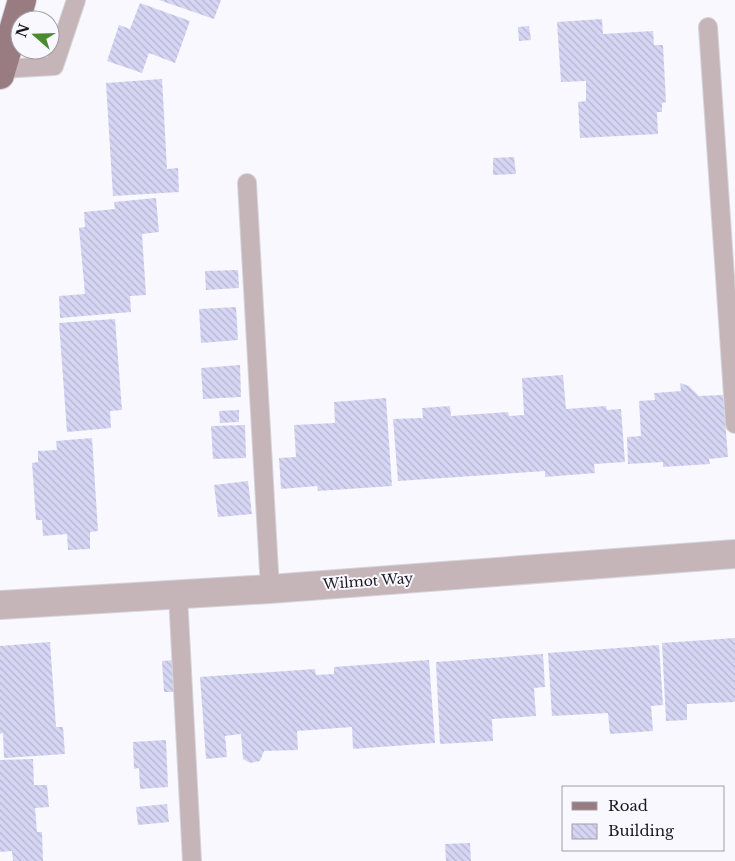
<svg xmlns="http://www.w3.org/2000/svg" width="735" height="861" font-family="'Libre Baskerville',serif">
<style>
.building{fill:url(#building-back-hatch)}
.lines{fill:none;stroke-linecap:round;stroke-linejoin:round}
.service-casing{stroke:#d5d4db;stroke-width:20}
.minor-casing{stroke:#d5d4db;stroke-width:30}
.primary-casing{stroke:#d5d4db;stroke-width:30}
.service{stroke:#c5b5b8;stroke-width:18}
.minor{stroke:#c5b5b8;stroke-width:28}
.primary{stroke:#987c82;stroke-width:28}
.labels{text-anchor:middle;stroke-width:4;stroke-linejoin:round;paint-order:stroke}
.street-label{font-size:14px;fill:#1a1822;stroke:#f9f8fe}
</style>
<defs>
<pattern id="building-back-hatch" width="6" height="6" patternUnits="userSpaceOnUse" patternTransform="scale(1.25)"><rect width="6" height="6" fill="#d5d5f4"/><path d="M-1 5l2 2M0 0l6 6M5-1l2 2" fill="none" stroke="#b6b6d1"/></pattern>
</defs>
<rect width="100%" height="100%" fill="#f9f8fe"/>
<g class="building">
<path d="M 159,0 L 221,0 L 214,19 Z"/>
<path d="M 140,3 L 190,21 L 175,63 L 149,53 L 142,73 L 107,61 L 119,25 L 130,29 Z"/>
<path d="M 602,19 L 603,34 L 653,31 L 654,45 L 663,45 L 666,102 L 662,103 L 662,112 L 657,112 L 658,134 L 580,138 L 578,102 L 586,101 L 586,81 L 561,82 L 557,22 Z"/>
<path d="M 529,26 L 531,40 L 519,41 L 518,27 Z"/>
<path d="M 162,79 L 167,169 L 178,168 L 179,192 L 113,196 L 106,83 Z"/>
<path d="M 514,157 L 516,174 L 493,175 L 493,158 Z"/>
<path d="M 156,198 L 159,232 L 142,234 L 146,295 L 130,296 L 131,312 L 60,318 L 59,296 L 85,294 L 79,228 L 85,227 L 84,212 L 115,209 L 114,202 Z"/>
<path d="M 238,270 L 239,288 L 206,290 L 205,271 Z"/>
<path d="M 236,307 L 238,340 L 201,343 L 199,309 Z"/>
<path d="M 115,319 L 122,410 L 110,411 L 111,428 L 67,432 L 59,323 Z"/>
<path d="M 240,365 L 241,397 L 203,399 L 201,368 Z"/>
<path d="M 563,375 L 566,409 L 606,406 L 607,410 L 621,409 L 625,462 L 594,464 L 595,473 L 545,477 L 545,471 L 398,481 L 393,419 L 423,418 L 422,408 L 450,406 L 451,416 L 508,412 L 509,416 L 524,415 L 522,378 Z"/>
<path d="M 680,383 L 689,386 L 699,396 L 723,395 L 728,457 L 709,459 L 710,464 L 663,467 L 663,462 L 628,464 L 627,437 L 641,436 L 639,401 L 655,400 L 654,393 L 681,391 Z"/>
<path d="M 386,398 L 392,486 L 318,491 L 317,486 L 281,489 L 279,458 L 296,457 L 294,425 L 335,423 L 334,402 Z"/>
<path d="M 239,410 L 239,422 L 220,423 L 219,411 Z"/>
<path d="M 245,425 L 246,458 L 213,459 L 211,426 Z"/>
<path d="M 92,438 L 98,531 L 90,532 L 90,549 L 68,550 L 67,534 L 43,536 L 42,520 L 36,520 L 32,463 L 38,462 L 38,451 L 57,450 L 56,441 Z"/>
<path d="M 248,481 L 252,514 L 218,517 L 214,485 Z"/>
<path d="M 735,638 L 735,702 L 687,704 L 687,720 L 666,721 L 662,643 Z"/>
<path d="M 50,642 L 56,727 L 63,727 L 65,754 L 4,758 L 3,733 L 0,734 L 0,646 Z"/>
<path d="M 659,645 L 663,705 L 651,706 L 653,731 L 610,734 L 608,713 L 552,716 L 548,653 Z"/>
<path d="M 543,654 L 545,687 L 534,688 L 536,716 L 492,719 L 493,741 L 440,744 L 436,662 Z"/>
<path d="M 176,660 L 178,692 L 164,692 L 162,661 Z"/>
<path d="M 429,660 L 435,743 L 353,749 L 352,727 L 297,731 L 298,750 L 264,751 L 260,761 L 250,763 L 243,759 L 241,734 L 225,736 L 227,757 L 206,759 L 200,677 L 315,669 L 316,675 L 334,674 L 334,667 Z"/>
<path d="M 166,740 L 168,787 L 140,789 L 139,768 L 134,769 L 133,742 Z"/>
<path d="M 33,759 L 34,785 L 47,785 L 49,807 L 35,808 L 37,832 L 42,832 L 43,861 L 13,861 L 12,851 L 0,852 L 0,760 Z"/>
<path d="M 167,804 L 169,822 L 138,825 L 136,807 Z"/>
<path d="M 470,843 L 471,861 L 446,861 L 445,844 Z"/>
</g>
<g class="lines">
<defs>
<g id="service">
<path d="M 708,27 L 735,424"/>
<path d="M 0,69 L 54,66 L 76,0"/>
<path d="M 247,183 L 270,589"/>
<path d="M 178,595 L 192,861"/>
</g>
<path id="minor" d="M 0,605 L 270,589 L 735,554"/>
<path id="primary" d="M 0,75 L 22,0"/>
</defs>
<use href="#service" class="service-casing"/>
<use href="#minor" class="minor-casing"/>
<use href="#primary" class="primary-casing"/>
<use href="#service" class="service"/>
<use href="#minor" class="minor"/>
<use href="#primary" class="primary"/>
</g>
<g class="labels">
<g class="street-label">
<text transform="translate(368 581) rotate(-4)" y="5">Wilmot Way</text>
</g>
</g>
<rect x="562" y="786" width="162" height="65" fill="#f9f8fe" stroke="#a09ea6"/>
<rect x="572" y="802" width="25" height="8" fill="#987c82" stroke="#a09ea6"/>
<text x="608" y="811" font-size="15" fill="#1a1822">Road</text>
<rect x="572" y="824" width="25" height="15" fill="url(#building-back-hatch)" stroke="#a09ea6"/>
<text x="608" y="836" font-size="15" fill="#1a1822">Building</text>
<g transform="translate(35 35) rotate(290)"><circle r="24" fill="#f9f8fe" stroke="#a09ea6"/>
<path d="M0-4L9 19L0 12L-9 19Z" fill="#498b2e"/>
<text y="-8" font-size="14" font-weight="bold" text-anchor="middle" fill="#1a1822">N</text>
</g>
</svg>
